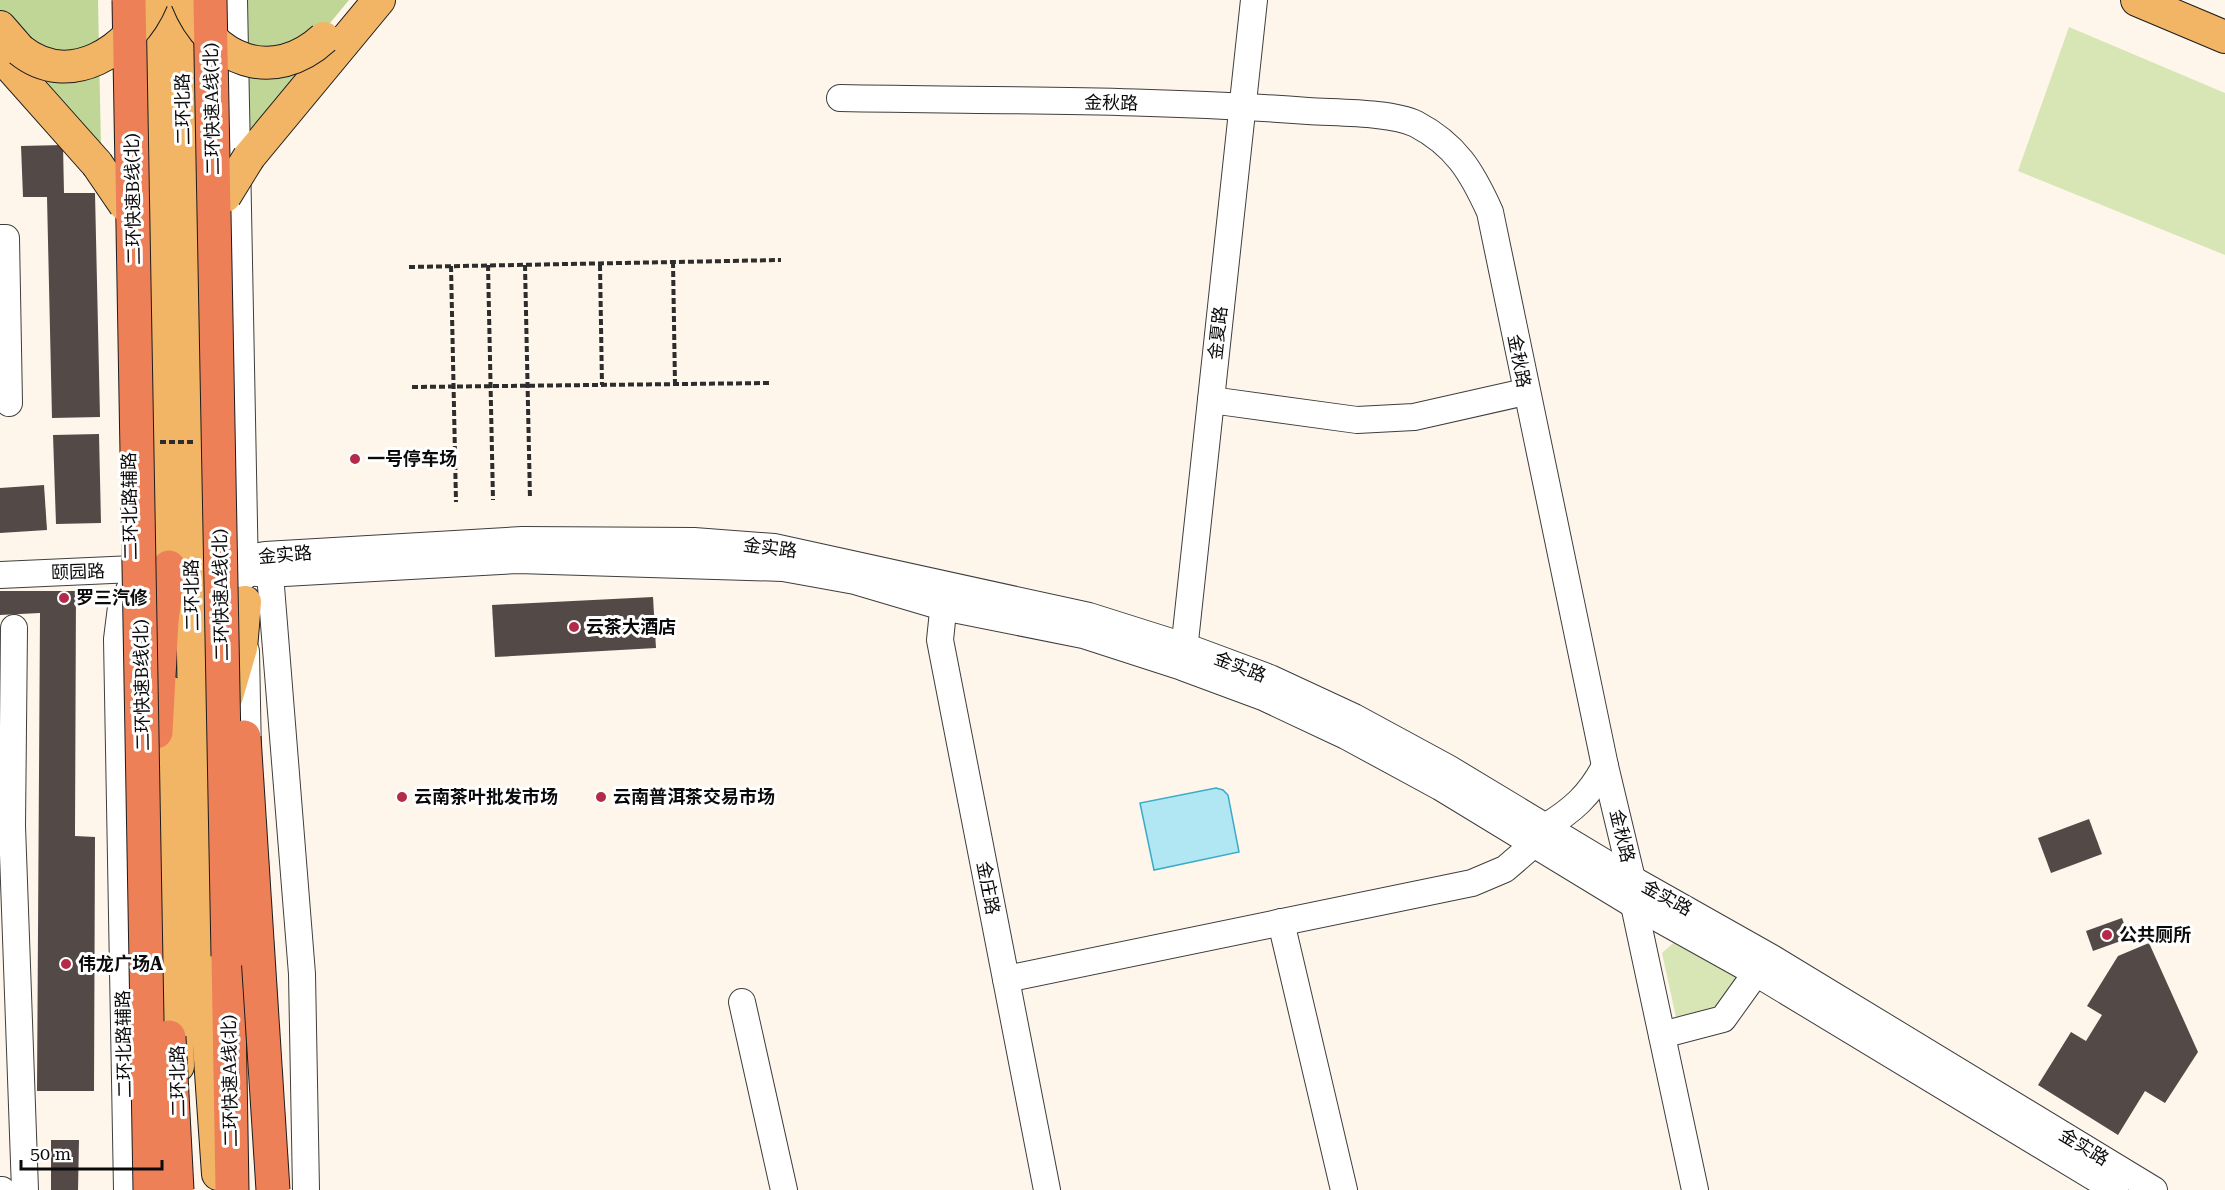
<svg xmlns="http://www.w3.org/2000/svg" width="2225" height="1190" font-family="'Roboto Serif','Noto Sans SC',serif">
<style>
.green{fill:#d8e6b6}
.forest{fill:#bfd696}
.water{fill:#b1e7f3;stroke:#3baac7;stroke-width:1.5}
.building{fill:#534a48}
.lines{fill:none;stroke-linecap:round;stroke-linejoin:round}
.minor-casing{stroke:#3e3e3e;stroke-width:28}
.major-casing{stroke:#1c1c1c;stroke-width:34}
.highway-casing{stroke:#1c1c1c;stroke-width:35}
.path{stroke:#2d2d2d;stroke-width:4;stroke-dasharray:6 3;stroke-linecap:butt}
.minor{stroke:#fff;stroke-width:26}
.major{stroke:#f2b565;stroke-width:32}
.highway{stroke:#ee8058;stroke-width:33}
.major-bridge-casing{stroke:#1c1c1c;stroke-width:34;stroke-linecap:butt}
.highway-bridge-casing{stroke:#1c1c1c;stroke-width:35;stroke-linecap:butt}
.path-bridge{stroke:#2d2d2d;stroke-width:4;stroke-dasharray:6 3;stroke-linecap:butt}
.major-bridge{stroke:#f2b565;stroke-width:32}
.highway-bridge{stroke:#ee8058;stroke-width:33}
.poi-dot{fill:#b42a4b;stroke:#fff;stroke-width:2}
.labels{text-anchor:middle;stroke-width:6;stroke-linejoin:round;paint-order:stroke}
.street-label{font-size:18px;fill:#0b0b0b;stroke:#fff}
.poi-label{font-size:18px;font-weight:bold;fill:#0b0b0b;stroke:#fff;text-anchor:start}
</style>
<rect width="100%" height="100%" fill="#fef6ea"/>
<g class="green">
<path d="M 2069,27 L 2225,93 L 2225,255 L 2018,171 Z"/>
<path d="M 1679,938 L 1739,976 L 1716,1014 L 1677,1022 L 1662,953 Z"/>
</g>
<g class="forest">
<path d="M 0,0 L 98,0 L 101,149 L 0,36 Z"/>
<path d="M 242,0 L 349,0 L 316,40 L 308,71 L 244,143 Z"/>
</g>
<path class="water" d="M 1216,788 L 1223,790 L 1228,795 L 1239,852 L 1154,870 L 1140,803 Z"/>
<g class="building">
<path d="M 63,145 L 64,193 L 95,193 L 100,417 L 52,418 L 47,197 L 23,197 L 21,146 Z"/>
<path d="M 99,434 L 101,523 L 56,524 L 53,435 Z"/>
<path d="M 44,485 L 47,530 L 0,533 L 0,488 Z"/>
<path d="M 0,591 L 76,591 L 75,836 L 95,837 L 94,1091 L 37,1091 L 40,613 L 0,615 Z"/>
<path d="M 653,597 L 656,648 L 495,657 L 492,605 Z"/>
<path d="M 2089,819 L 2102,854 L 2051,873 L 2038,838 Z"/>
<path d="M 2122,918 L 2129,938 L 2093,951 L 2086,931 Z"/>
<path d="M 2149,943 L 2198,1052 L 2165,1103 L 2145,1091 L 2118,1135 L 2038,1085 L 2071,1032 L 2086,1041 L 2102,1015 L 2087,1006 L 2118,956 Z"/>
<path d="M 51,1140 L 79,1140 L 78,1190 L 51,1190 Z"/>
</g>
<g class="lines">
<defs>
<g id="minor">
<path d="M 234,0 L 245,576"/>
<path d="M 840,98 C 996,101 1152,99 1308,111 C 1335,113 1392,112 1416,124 C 1456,145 1472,172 1490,212 L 1605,766 L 1632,879 L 1634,905 L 1695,1190"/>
<path d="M 0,238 L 6,238 L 9,403"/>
<path d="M 1211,400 L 1357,420 L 1414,417 L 1525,392"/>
<path d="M 204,565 L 265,555 L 522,540 L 694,541 L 774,547 L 1089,616 L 1184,646 L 1270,678 L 1354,717 L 1448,768 L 1632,879 L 1772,958 L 2154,1190"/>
<path d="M 227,570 L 266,574 L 518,560 L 783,568 L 855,581 L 943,607 L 1083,635 L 1182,667 L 1263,697 L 1346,736 L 1440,787 L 1634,905 L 1756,973 L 2115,1190"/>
<path d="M 270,574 L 302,974 L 306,1190"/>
<path d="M 0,575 L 156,568"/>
<path d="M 945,592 L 940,640 L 1047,1190"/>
<path d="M 246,651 L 248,756"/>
<path d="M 1183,660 L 1254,0"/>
<path d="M 0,826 L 12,826 L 25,1190"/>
<path d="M 12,826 L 14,628"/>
<path d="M 1545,827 C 1572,811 1590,795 1605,766"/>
<path d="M 1281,922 L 1344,1190"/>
<path d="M 1006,979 L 1472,883 L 1505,869 L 1534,844"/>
<path d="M 742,1002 L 784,1190"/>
<path d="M 1662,1035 L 1723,1019 L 1756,973"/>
<path d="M 0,1190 L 2,1190"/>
<path d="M 127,1190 L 117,639 L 121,607 L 131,586 L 131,569"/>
</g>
<g id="major">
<path d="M 158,0 L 170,592"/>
<path d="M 181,0 L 197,870 L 218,1174"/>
<path d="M 2137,0 L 2225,37"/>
<path d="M 0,27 L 20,50"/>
<path d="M 0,55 L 97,164"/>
<path d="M 249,157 L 379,0"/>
<path d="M 171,693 L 178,1066"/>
<path d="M 227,696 L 241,648 L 245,602"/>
</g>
<g id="highway">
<path d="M 156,732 L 162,620 L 169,567"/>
<path d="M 228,956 L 232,1190"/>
</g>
</defs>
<use href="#minor" class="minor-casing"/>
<use href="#major" class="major-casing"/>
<use href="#highway" class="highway-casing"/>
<g class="path">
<path d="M 673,262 L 675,384"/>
<path d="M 488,265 L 493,500"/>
<path d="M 525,265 L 530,499"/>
<path d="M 600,265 L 602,385"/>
<path d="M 451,266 L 456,502"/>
<path d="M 409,267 L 781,260"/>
<path d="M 412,387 L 771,383"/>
</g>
<use href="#minor" class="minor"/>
<use href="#major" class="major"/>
<use href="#highway" class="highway"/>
<defs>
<g id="major-bridge">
<path d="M 187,0 C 211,61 273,85 324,38"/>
<path d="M 20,50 C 69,90 131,51 152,0"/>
<path d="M 97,164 L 125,205"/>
<path d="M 225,196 L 249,157"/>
</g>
<g id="highway-bridge">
<path d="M 129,0 L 150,1190"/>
<path d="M 210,0 L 228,956"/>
<path d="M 244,737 L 273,1190"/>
<path d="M 169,1037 L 177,1190"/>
</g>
</defs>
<use href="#major-bridge" class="major-bridge-casing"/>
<use href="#highway-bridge" class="highway-bridge-casing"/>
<path class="path-bridge" d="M 160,442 L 194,442"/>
<use href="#major-bridge" class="major-bridge"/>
<use href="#highway-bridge" class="highway-bridge"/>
</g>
<g class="poi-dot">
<circle cx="355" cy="459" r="6"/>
<circle cx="64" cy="598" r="6"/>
<circle cx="574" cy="627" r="6"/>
<circle cx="402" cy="797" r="6"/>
<circle cx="601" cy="797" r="6"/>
<circle cx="2107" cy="935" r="6"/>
<circle cx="66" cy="964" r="6"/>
</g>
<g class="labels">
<g class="street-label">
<text transform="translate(1111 103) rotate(1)" y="6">金秋路</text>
<text transform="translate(183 109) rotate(-91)" y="6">二环北路</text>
<text transform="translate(212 109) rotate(-91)" y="6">二环快速A线(北)</text>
<text transform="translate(133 199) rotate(-91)" y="6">二环快速B线(北)</text>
<text transform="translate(1218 333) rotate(-84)" y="6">金夏路</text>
<text transform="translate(1519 361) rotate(79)" y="6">金秋路</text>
<text transform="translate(130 506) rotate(-91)" y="6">二环北路辅路</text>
<text transform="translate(770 548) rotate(7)" y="6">金实路</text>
<text transform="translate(285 555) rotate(-5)" y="6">金实路</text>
<text transform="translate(78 572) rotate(-2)" y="6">颐园路</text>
<text transform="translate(192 595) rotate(-91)" y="6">二环北路</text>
<text transform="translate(221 595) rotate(-91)" y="6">二环快速A线(北)</text>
<text transform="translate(1240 667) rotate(21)" y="6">金实路</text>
<text transform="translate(142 685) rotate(-91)" y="6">二环快速B线(北)</text>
<text transform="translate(1622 836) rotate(77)" y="6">金秋路</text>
<text transform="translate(988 888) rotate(79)" y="6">金庄路</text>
<text transform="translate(1667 898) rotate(29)" y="6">金实路</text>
<text transform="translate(124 1044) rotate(-91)" y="6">二环北路辅路</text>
<text transform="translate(178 1081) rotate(-91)" y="6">二环北路</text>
<text transform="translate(230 1081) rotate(-91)" y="6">二环快速A线(北)</text>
<text transform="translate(2084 1147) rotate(31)" y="6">金实路</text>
</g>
<g class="poi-label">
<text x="367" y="465">一号停车场</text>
<text x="76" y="604">罗三汽修</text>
<text x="586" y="633">云茶大酒店</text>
<text x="414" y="803">云南茶叶批发市场</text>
<text x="613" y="803">云南普洱茶交易市场</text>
<text x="2119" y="941">公共厕所</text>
<text x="78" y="970">伟龙广场A</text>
</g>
</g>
<path d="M21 1160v9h141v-9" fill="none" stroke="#0b0b0b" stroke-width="3"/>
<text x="30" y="1160" font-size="18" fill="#0b0b0b" stroke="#ffffff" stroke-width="4.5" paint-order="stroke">50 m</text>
</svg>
